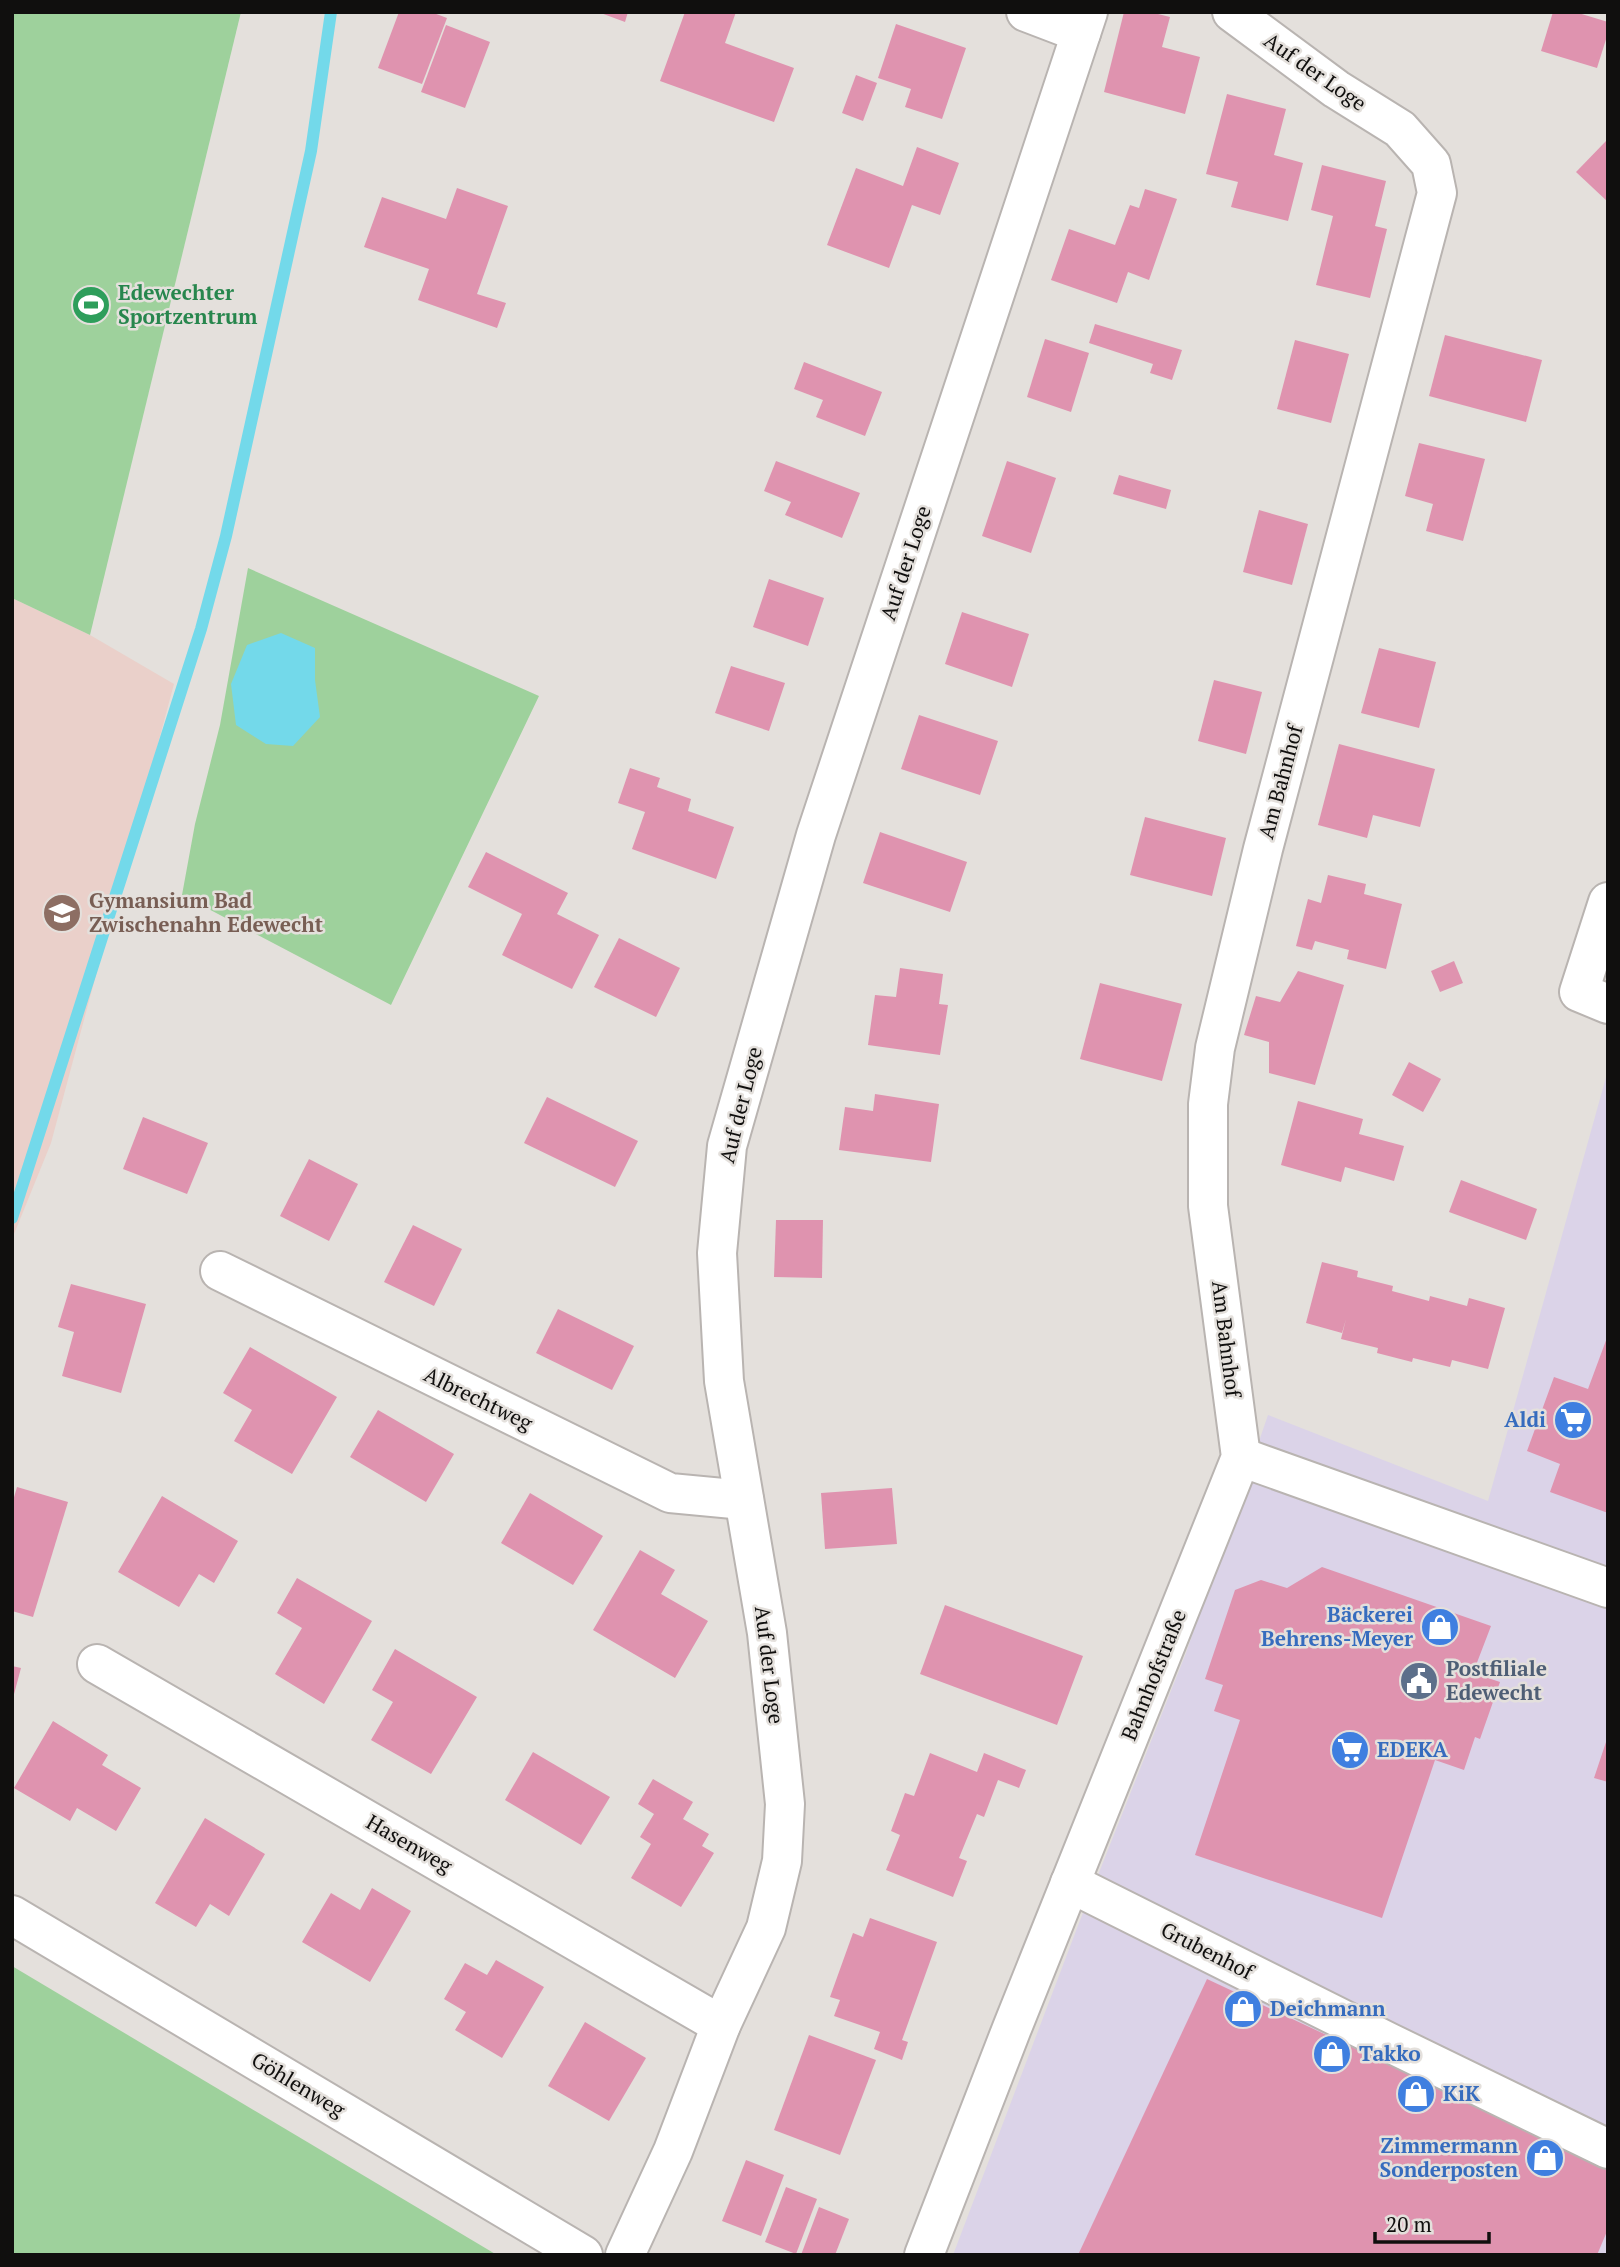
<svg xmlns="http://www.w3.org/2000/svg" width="1620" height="2267" font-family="'PT Serif',serif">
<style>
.commercial{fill:#dbd3e8}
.education{fill:#ead0ca}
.green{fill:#9ed19c}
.water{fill:#73d9ea}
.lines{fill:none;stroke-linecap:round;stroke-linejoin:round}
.stream{stroke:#73d9ea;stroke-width:12}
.building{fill:#df93af}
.minor-casing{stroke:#b9b4b1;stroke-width:42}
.minor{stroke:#fff;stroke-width:38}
.labels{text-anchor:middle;stroke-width:5;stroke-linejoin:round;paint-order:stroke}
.street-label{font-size:21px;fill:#100f0e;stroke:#e4e0dc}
.leisure-label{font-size:21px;font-weight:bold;fill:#27864d;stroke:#e4e0dc;text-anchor:start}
.education-label{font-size:21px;font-weight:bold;fill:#785e54;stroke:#e4e0dc;text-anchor:start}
.shop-label{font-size:21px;font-weight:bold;fill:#366cbe;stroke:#e4e0dc;text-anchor:start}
.service-label{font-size:21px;font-weight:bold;fill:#4e5e75;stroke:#e4e0dc;text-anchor:start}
</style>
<rect width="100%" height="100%" fill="#e4e0dc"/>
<path class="commercial" d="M 1608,1070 L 1608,2255 L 953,2255 L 1079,1923 L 1186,1653 L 1268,1415 L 1488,1501 Z"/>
<path class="education" d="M 12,598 L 90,635 L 174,684 L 51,1143 L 12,1239 Z"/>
<g class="green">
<path d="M 12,12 L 241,12 L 90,635 L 12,598 Z"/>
<path d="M 248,568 L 539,696 L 391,1005 L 182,895 L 195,824 L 220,725 Z"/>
<path d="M 12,1966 L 497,2255 L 12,2255 Z"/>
</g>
<path class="water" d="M 281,633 L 315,648 L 315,680 L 320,717 L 293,746 L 266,744 L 236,725 L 231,684 L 247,645 Z"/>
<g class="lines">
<path class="stream" d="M 12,1218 L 201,629 L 226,536 L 311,151 L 331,12"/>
</g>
<g class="building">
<path d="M 399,12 L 431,12 L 447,18 L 422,84 L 378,68 Z"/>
<path d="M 598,12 L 628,12 L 625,22 Z"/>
<path d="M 685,12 L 736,12 L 725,43 L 794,68 L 774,122 L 660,81 Z"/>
<path d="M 1124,12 L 1150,12 L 1170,17 L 1162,47 L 1200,57 L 1185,114 L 1104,92 Z"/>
<path d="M 1553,12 L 1575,12 L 1608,22 L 1608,33 L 1597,68 L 1541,51 Z"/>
<path d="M 896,24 L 966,48 L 942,119 L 905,107 L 911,89 L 878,78 Z"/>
<path d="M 446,25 L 490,42 L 465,108 L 421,92 Z"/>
<path d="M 856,75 L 877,83 L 863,121 L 842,113 Z"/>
<path d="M 1227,94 L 1286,109 L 1274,155 L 1303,163 L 1288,221 L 1231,207 L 1238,182 L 1206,174 Z"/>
<path d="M 1608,139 L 1608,202 L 1576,172 Z"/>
<path d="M 917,147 L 959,163 L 940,215 L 912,205 L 889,268 L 827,245 L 856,168 L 903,186 Z"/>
<path d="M 1322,165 L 1386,181 L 1375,226 L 1387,229 L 1370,298 L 1316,285 L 1333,216 L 1311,210 Z"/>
<path d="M 457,188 L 508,206 L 477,294 L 506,303 L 497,328 L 418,300 L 429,269 L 364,247 L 382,197 L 446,219 Z"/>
<path d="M 1145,189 L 1177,199 L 1149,280 L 1128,272 L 1117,303 L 1051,280 L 1069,229 L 1115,245 L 1130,205 L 1139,208 Z"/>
<path d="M 1095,324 L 1182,350 L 1172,380 L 1150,373 L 1153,364 L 1089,343 Z"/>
<path d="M 1445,335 L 1542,360 L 1526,422 L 1429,396 Z"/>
<path d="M 1045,339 L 1089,353 L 1071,412 L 1027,397 Z"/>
<path d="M 1295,340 L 1349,354 L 1331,423 L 1277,409 Z"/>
<path d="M 804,362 L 882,392 L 865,436 L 816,417 L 823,400 L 794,389 Z"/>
<path d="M 1419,443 L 1485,459 L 1463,541 L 1426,531 L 1433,504 L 1405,496 Z"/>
<path d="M 776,461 L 860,493 L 842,538 L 785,515 L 791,502 L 764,491 Z"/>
<path d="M 1007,461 L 1056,478 L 1031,553 L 982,536 Z"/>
<path d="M 1119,475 L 1171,490 L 1166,509 L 1113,494 Z"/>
<path d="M 1259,510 L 1308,524 L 1292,585 L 1243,572 Z"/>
<path d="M 769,579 L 824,598 L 808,646 L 753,627 Z"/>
<path d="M 962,612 L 1029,634 L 1012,687 L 945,664 Z"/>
<path d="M 1379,648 L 1436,662 L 1419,728 L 1361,713 Z"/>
<path d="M 731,666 L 785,683 L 769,731 L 715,713 Z"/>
<path d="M 1214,680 L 1262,692 L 1246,754 L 1198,741 Z"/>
<path d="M 919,715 L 998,741 L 980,795 L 901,769 Z"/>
<path d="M 1339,744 L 1435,769 L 1420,827 L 1373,815 L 1367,838 L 1318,825 Z"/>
<path d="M 630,768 L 660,778 L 657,787 L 691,799 L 688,811 L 734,827 L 716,879 L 632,849 L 645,812 L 618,803 Z"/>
<path d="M 1145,817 L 1226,838 L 1212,896 L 1130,875 Z"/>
<path d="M 880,832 L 967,862 L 950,912 L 863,883 Z"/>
<path d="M 486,852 L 568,893 L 557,914 L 599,935 L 572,989 L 502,955 L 522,914 L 468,887 Z"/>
<path d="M 1328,875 L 1366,884 L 1364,894 L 1402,904 L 1386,969 L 1347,959 L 1349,950 L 1315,941 L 1312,950 L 1296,946 L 1308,899 L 1321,903 Z"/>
<path d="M 619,938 L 680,968 L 656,1017 L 594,987 Z"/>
<path d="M 1454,961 L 1463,983 L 1440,992 L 1431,971 Z"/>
<path d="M 900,968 L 943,974 L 939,1004 L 948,1005 L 940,1055 L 868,1045 L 875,995 L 896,997 Z"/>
<path d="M 1298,971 L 1344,985 L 1315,1085 L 1269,1073 L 1269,1042 L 1244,1035 L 1256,996 L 1280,1002 Z"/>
<path d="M 1100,983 L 1182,1004 L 1162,1081 L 1080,1059 Z"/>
<path d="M 1409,1062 L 1441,1079 L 1423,1112 L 1392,1095 Z"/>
<path d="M 875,1094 L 939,1104 L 931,1162 L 839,1150 L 845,1107 L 873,1111 Z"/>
<path d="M 547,1097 L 638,1141 L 615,1187 L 524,1143 Z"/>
<path d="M 1298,1101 L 1363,1119 L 1359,1134 L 1404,1146 L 1394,1181 L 1345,1167 L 1341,1182 L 1281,1165 Z"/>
<path d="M 143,1117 L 208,1143 L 187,1194 L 123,1169 Z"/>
<path d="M 309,1159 L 358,1184 L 329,1241 L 280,1216 Z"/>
<path d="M 1461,1180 L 1537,1209 L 1526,1240 L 1449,1212 Z"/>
<path d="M 776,1220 L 823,1220 L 822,1278 L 774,1277 Z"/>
<path d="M 413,1225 L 462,1249 L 434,1306 L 384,1282 Z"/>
<path d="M 1322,1262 L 1358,1271 L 1357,1277 L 1393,1286 L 1392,1291 L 1429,1301 L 1430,1296 L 1467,1306 L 1469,1298 L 1505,1308 L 1488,1369 L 1452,1360 L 1450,1367 L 1413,1358 L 1412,1362 L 1377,1353 L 1378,1348 L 1341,1339 L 1346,1319 L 1342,1333 L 1306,1323 Z"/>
<path d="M 71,1284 L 146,1304 L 121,1393 L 62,1376 L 74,1332 L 58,1327 Z"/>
<path d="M 558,1309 L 634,1346 L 612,1390 L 536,1353 Z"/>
<path d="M 1608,1335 L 1608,1513 L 1550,1492 L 1560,1464 L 1527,1451 L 1554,1377 L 1588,1389 Z"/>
<path d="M 250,1347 L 337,1397 L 292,1474 L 234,1441 L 252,1410 L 223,1393 Z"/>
<path d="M 378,1410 L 454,1454 L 426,1502 L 350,1457 Z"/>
<path d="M 17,1487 L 68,1502 L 33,1617 L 12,1611 L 12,1504 Z"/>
<path d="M 892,1488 L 897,1544 L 825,1549 L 821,1493 Z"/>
<path d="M 530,1493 L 603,1536 L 573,1585 L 501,1543 Z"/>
<path d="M 162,1496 L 238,1541 L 214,1583 L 199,1574 L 179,1607 L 118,1572 Z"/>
<path d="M 640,1550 L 675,1570 L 661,1594 L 708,1621 L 675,1678 L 593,1630 Z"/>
<path d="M 1322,1567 L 1491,1626 L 1473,1673 L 1500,1682 L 1480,1739 L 1475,1737 L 1464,1770 L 1435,1760 L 1382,1918 L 1195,1855 L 1240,1720 L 1214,1711 L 1223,1685 L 1205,1679 L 1235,1590 L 1261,1580 L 1287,1588 Z"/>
<path d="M 297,1578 L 372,1621 L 324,1704 L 275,1674 L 302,1628 L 277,1613 Z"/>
<path d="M 945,1605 L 1083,1656 L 1057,1725 L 920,1674 Z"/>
<path d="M 395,1649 L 477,1697 L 431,1774 L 371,1740 L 393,1702 L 372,1690 Z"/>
<path d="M 12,1666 L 21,1668 L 13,1698 L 12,1698 Z"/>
<path d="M 53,1721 L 108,1755 L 102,1765 L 141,1788 L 116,1831 L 77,1808 L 70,1821 L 14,1788 Z"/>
<path d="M 1608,1736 L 1608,1782 L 1594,1778 Z"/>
<path d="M 533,1752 L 610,1797 L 581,1845 L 505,1800 Z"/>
<path d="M 930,1753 L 977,1772 L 984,1753 L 1026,1770 L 1019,1788 L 998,1780 L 984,1817 L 977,1814 L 959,1858 L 967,1861 L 953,1897 L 886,1870 L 900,1835 L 891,1831 L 905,1793 L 914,1796 Z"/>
<path d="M 653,1779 L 693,1802 L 683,1819 L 709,1834 L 702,1846 L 714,1853 L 681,1907 L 631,1878 L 651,1844 L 640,1837 L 654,1814 L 638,1804 Z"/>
<path d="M 205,1818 L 265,1854 L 229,1916 L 210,1904 L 196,1927 L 155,1903 Z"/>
<path d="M 372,1888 L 411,1911 L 370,1982 L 302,1942 L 331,1893 L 360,1910 Z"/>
<path d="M 870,1918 L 937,1942 L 902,2040 L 908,2042 L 902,2060 L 874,2049 L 880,2032 L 834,2016 L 840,2000 L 830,1997 L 853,1933 L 863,1937 Z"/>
<path d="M 496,1960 L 544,1987 L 502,2058 L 455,2030 L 466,2012 L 444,1999 L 465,1963 L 487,1975 Z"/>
<path d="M 1207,1979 L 1608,2167 L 1608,2229 L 1597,2255 L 1078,2255 Z"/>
<path d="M 585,2022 L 646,2058 L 609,2121 L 548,2086 Z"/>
<path d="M 809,2035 L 876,2060 L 840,2155 L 774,2130 Z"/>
<path d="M 746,2160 L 784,2175 L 761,2236 L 722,2221 Z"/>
<path d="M 786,2187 L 817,2199 L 796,2254 L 765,2242 Z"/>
<path d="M 819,2207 L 849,2219 L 835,2255 L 801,2255 Z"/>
</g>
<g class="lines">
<defs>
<g id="minor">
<path d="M 1026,12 L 1081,33"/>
<path d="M 1608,902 L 1579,992 L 1608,1004"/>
<path d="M 220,1271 L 670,1493 L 744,1500"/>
<path d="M 1241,1457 L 1608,1588"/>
<path d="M 97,1664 L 721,2025"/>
<path d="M 1070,1883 L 1388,2042 L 1608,2149"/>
<path d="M 12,1915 L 583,2255"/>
<path d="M 625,2255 L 673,2151 L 721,2025 L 766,1928 L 782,1861 L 785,1804 L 767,1633 L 724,1381 L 717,1253 L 727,1146 L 816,835 L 1088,12"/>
<path d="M 924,2255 L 1012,2028 L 1241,1457 L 1208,1206 L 1208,1104 L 1215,1048 L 1263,849 L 1437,193 L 1431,164 L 1400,129 L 1336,89 L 1232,12"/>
</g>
</defs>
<use href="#minor" class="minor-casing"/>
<use href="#minor" class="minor"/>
</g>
<defs>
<symbol id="stadium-disc" viewBox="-11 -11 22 22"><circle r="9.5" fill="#2e9e5b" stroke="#e4e0dc"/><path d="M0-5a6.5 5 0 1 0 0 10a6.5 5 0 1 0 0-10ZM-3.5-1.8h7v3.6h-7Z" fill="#fff"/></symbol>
<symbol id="school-disc" viewBox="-11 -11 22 22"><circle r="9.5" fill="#8d6e63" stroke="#e4e0dc"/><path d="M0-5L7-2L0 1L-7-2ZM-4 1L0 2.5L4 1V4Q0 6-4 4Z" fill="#fff"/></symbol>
<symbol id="supermarket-disc" viewBox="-11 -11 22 22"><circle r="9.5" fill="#3f7fe0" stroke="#e4e0dc"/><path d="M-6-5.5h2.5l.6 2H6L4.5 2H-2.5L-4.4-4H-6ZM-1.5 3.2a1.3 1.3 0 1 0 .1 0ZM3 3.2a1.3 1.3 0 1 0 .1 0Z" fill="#fff"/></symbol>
<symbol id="shop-disc" viewBox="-11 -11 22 22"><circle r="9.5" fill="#3f7fe0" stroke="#e4e0dc"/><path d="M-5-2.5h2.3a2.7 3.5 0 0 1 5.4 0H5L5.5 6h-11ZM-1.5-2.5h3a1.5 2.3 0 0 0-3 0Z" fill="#fff"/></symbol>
<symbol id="civic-disc" viewBox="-11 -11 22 22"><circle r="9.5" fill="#5c6f8a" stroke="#e4e0dc"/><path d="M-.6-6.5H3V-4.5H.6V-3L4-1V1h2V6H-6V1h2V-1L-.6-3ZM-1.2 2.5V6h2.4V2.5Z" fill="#fff"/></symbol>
</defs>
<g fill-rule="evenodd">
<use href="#stadium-disc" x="69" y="283" width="44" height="44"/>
<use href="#school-disc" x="40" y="891" width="44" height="44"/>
<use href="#supermarket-disc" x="1551" y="1398" width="44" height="44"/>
<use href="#shop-disc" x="1418" y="1605" width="44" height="44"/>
<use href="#civic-disc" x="1397" y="1659" width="44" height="44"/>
<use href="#supermarket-disc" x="1328" y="1728" width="44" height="44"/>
<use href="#shop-disc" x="1221" y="1987" width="44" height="44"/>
<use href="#shop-disc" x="1310" y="2032" width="44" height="44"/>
<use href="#shop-disc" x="1394" y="2072" width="44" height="44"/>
<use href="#shop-disc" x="1523" y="2136" width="44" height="44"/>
</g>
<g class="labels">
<g class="street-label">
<text transform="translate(1315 72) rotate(35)" y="7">Auf der Loge</text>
<text transform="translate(906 563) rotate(-72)" y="7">Auf der Loge</text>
<text transform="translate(1281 782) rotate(-75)" y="7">Am Bahnhof</text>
<text transform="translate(741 1105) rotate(-76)" y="7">Auf der Loge</text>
<text transform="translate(1226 1339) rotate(83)" y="7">Am Bahnhof</text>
<text transform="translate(478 1399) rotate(26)" y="7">Albrechtweg</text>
<text transform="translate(769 1665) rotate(83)" y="7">Auf der Loge</text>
<text transform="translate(1154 1675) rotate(-68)" y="7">Bahnhofstraße</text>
<text transform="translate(409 1844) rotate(30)" y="7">Hasenweg</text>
<text transform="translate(1207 1951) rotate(27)" y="7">Grubenhof</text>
<text transform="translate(298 2085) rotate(31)" y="7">Göhlenweg</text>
</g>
<g class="leisure-label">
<text x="118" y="300">Edewechter<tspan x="118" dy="24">Sportzentrum</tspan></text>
</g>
<g class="education-label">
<text x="89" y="908">Gymansium Bad<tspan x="89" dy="24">Zwischenahn Edewecht</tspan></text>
</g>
<g class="shop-label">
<text x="1546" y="1427" text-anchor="end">Aldi</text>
<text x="1413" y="1622" text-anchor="end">Bäckerei<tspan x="1413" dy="24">Behrens-Meyer</tspan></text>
<text x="1377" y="1757">EDEKA</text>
<text x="1270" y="2016">Deichmann</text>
<text x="1359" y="2061">Takko</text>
<text x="1443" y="2101">KiK</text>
<text x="1518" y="2153" text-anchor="end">Zimmermann<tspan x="1518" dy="24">Sonderposten</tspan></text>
</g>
<g class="service-label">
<text x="1446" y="1676">Postfiliale<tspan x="1446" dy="24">Edewecht</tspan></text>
</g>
</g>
<rect width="1620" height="2267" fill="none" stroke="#100f0e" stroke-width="28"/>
<path d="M1375 2232v10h114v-10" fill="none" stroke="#100f0e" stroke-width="3.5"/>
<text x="1386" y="2232" font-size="21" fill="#100f0e" stroke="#e4e0dc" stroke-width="5" paint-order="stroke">20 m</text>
</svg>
